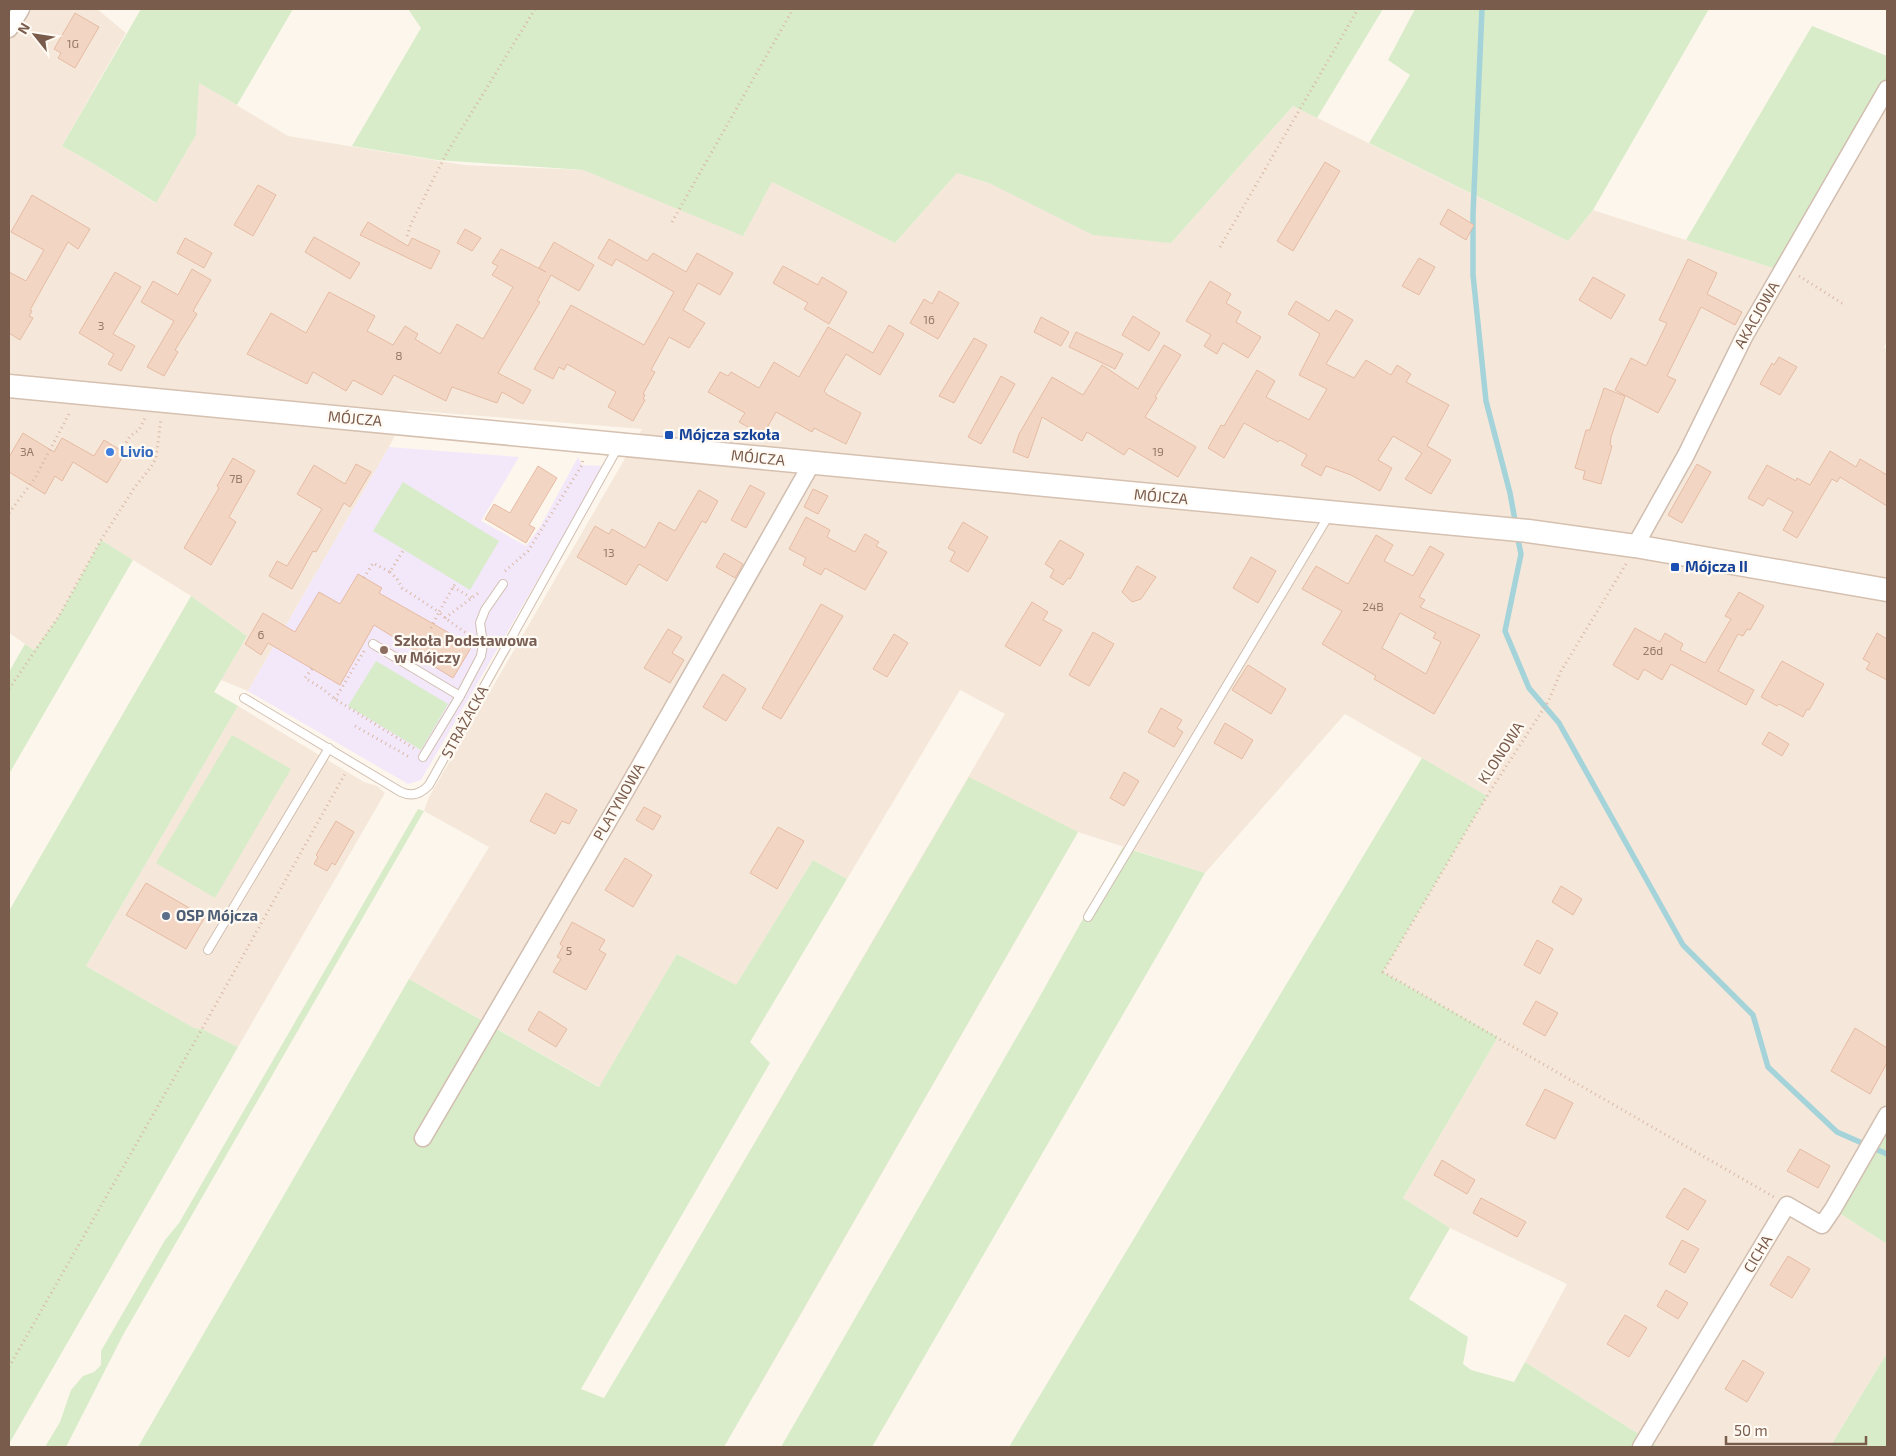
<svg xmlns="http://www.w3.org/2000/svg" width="1896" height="1456" font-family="'Exo 2',sans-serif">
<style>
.residential{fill:#f5e8da}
.education{fill:#f3e8fa}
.green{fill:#d8ecc9}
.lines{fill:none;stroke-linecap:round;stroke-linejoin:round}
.stream{stroke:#a5d3da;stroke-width:5.5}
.building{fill:#f3d5c3;stroke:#e6bba3;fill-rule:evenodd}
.lane-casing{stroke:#d1beb0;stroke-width:10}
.street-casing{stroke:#d1beb0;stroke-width:19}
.secondary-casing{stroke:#d6c0b0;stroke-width:25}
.path{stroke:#d9b8a5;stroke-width:3;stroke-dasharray:1 4;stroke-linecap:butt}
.lane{stroke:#fff;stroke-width:8}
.street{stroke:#fff;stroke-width:16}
.secondary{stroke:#fff;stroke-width:22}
.transit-dot{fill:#1a4fb4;stroke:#fffaf3;stroke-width:2}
.shop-dot{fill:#3f7fe0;stroke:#fffaf3;stroke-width:2}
.education-dot{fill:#8d6e63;stroke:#fffaf3;stroke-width:2}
.service-dot{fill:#5c6f8a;stroke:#fffaf3;stroke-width:2}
.labels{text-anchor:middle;stroke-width:4.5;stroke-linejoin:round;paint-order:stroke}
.number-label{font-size:12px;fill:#987a6a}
.street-label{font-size:15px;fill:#7a5c4d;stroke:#fffaf3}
.transit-label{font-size:15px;font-weight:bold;fill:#164399;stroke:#fffaf3;text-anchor:start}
.shop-label{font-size:15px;font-weight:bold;fill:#366cbe;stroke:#fffaf3;text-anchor:start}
.education-label{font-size:15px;font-weight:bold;fill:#785e54;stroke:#fffaf3;text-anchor:start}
.service-label{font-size:15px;font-weight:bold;fill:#4e5e75;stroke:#fffaf3;text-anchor:start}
</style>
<rect width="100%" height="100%" fill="#fdf6ec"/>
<g class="residential">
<path d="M 21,9 L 97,9 L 126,33 L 62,146 L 94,164 L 155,203 L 196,135 L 198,82 L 288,136 L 464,165 L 583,170 L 743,235 L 772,182 L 895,243 L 957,173 L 1171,243 L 1293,106 L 1568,241 L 1593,210 L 1782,271 L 1887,89 L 1887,341 L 1884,347 L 1887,350 L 1887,1115 L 1833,1209 L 1887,1244 L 1887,1353 L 1830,1447 L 1659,1447 L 1525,1362 L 1567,1284 L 1450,1228 L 1403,1198 L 1498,1037 L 1383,972 L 1487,796 L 1345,714 L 1205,873 L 1078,832 L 755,1394 L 685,1262 L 1005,714 L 960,690 L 847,879 L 813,860 L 736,985 L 677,954 L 600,1087 L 409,979 L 489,847 L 424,811 L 429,797 L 642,429 L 407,410 L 389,447 L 248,691 L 221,680 L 247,636 L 191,596 L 101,540 L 59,616 L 34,650 L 9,633 L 9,29 Z"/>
<path d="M 238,706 L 364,782 L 377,786 L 385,793 L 238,1047 L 202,1029 L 194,1028 L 86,966 Z"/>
</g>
<path class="education" d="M 389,447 L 519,457 L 481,521 L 526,546 L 540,527 L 578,457 L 582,465 L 604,466 L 421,780 L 408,784 L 248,691 Z"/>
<g class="green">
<path d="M 141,9 L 293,9 L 237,105 L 199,83 L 196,135 L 156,203 L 94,164 L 62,146 Z"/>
<path d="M 408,9 L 1383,9 L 1317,118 L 1293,106 L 1171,243 L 1093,235 L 991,184 L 957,173 L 895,243 L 772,182 L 743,236 L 583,170 L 437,160 L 352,146 L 421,28 Z"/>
<path d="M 1415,9 L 1709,9 L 1593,210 L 1568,241 L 1369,143 L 1410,75 L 1388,60 Z"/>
<path d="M 1812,26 L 1887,56 L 1887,89 L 1782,271 L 1686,240 Z"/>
<path d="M 403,482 L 499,541 L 470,590 L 373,531 Z"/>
<path d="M 101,540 L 133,560 L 9,774 L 9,672 L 25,644 L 34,650 L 59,616 Z"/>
<path d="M 191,596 L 247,636 L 214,692 L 238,706 L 86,966 L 194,1028 L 202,1029 L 238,1047 L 9,1444 L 9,911 Z"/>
<path d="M 376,661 L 448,704 L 421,750 L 348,706 Z"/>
<path d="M 232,735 L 291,769 L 215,898 L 156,863 Z"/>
<path d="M 1422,758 L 1487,796 L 1383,972 L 1498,1037 L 1403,1198 L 1450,1228 L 1409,1299 L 1468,1337 L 1463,1364 L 1471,1370 L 1514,1382 L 1525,1362 L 1659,1447 L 1009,1447 Z"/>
<path d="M 969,777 L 1078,832 L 724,1447 L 138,1447 L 409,979 L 599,1087 L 677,954 L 736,985 L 813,860 L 847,879 L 750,1042 L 770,1063 L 581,1389 L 604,1398 L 685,1262 Z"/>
<path d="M 418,809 L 424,811 L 123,1335 L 66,1447 L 45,1447 L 60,1422 L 71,1390 L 83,1376 L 94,1372 L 101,1365 L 101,1351 L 165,1240 L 179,1223 Z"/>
<path d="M 1123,847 L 1205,873 L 872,1447 L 781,1447 L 1030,1014 Z"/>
<path d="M 1887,1115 L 1887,1244 L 1833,1209 Z"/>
<path d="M 1887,1353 L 1887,1447 L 1830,1447 Z"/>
</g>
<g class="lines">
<g class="stream">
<path d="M 1482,9 L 1473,214 L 1473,275 L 1486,401 L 1510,493 L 1516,526"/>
<path d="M 1517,535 L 1521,554 L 1505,631 L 1529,688 L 1559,723 L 1683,945 L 1753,1015 L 1768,1067 L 1837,1132 L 1887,1154"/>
</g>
</g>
<g class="building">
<path d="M 75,13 L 99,27 L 75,68 L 58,58 L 61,53 L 54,49 Z"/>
<path d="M 1325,162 L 1340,171 L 1293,251 L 1277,241 Z"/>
<path d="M 258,185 L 276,195 L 253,236 L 234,225 Z"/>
<path d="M 32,195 L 90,229 L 78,249 L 68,242 L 30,310 L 32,311 L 29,316 L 33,318 L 20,340 L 9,333 L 9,272 L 26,281 L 44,250 L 11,232 Z"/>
<path d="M 1448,209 L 1474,225 L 1466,240 L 1440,224 Z"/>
<path d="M 368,222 L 408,246 L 412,238 L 440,251 L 431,269 L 360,235 Z"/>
<path d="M 465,229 L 481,238 L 472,251 L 457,243 Z"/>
<path d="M 314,237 L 360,263 L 350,279 L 305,252 Z"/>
<path d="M 185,238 L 212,253 L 204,268 L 177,253 Z"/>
<path d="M 609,239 L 647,261 L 653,253 L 686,272 L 697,253 L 733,273 L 720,295 L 698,283 L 683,310 L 705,323 L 689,348 L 669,337 L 651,370 L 655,372 L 643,394 L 645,395 L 643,399 L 645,400 L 633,421 L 608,407 L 616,392 L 567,364 L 564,370 L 559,367 L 553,379 L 534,369 L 571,305 L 644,345 L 674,292 L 616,259 L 612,266 L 598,258 Z"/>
<path d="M 554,242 L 594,265 L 579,291 L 551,275 L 537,301 L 540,302 L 498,373 L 531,390 L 523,404 L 502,392 L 497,403 L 452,387 L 446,401 L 394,375 L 382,395 L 353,380 L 346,391 L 313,372 L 307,384 L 247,354 L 271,313 L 306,333 L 329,292 L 375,316 L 367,331 L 393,345 L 405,326 L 418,334 L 415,339 L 440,354 L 457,324 L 483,339 L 513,287 L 492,275 L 498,266 L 492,263 L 501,249 L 546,272 L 539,268 Z"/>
<path d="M 1419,258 L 1435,267 L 1419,295 L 1402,286 Z"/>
<path d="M 1688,259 L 1717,273 L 1707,294 L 1742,312 L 1735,325 L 1701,307 L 1667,376 L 1676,380 L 1658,413 L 1615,390 L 1631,358 L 1646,366 L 1667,323 L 1659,320 Z"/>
<path d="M 783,266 L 818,285 L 822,277 L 847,292 L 829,324 L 804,309 L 808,303 L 773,283 Z"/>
<path d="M 192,269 L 211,280 L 193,311 L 197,314 L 175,350 L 178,352 L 164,376 L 147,367 L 174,321 L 141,302 L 153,281 L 178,295 Z"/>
<path d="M 115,272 L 141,287 L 113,334 L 135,346 L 121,371 L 108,364 L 114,354 L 79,333 Z"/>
<path d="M 1593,277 L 1625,295 L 1611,319 L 1579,300 Z"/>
<path d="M 1210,281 L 1231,294 L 1226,303 L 1241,312 L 1236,322 L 1261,337 L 1248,358 L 1223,343 L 1217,354 L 1204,346 L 1211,335 L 1186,321 Z"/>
<path d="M 939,291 L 959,303 L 938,339 L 910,323 L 924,299 L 932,304 Z"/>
<path d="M 1296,301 L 1329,321 L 1336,310 L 1353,320 L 1326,364 L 1354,378 L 1366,360 L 1391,375 L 1397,365 L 1411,374 L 1406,382 L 1449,405 L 1427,446 L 1451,460 L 1431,494 L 1405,479 L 1422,453 L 1393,436 L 1378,460 L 1392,468 L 1380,491 L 1351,475 L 1326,466 L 1321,476 L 1301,465 L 1307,455 L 1280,440 L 1278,442 L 1244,423 L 1224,458 L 1208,448 L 1221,425 L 1224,426 L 1257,370 L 1275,381 L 1266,397 L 1309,420 L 1327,389 L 1299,375 L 1320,334 L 1288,314 Z"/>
<path d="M 1133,316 L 1160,333 L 1149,351 L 1122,335 Z"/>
<path d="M 1041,317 L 1069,332 L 1061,346 L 1034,332 Z"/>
<path d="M 889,325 L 904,334 L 880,375 L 846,354 L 824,391 L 826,393 L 826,394 L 861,413 L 846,444 L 814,428 L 812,432 L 776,412 L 763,435 L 739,422 L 745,413 L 708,392 L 720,372 L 728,376 L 731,372 L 759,388 L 774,362 L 799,377 L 828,327 L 873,353 Z"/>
<path d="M 1076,332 L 1123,354 L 1115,369 L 1069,347 Z"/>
<path d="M 974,338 L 987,345 L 954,403 L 939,396 Z"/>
<path d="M 1164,345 L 1181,355 L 1155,397 L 1157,398 L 1145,417 L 1196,447 L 1178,477 L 1129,448 L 1124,455 L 1087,432 L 1082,441 L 1042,417 L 1028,458 L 1013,452 L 1019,434 L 1052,377 L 1083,395 L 1102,365 L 1138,389 Z"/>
<path d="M 1779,357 L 1797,367 L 1780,395 L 1760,384 L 1772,363 L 1774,365 Z"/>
<path d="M 1001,376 L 1015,384 L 981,444 L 968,437 Z"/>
<path d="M 1604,388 L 1625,396 L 1611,437 L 1610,445 L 1612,446 L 1601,484 L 1583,479 L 1585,471 L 1575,468 L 1586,430 L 1590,430 Z"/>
<path d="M 23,433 L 54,452 L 62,438 L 94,456 L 104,440 L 125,453 L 107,483 L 73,462 L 62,481 L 55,476 L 45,494 L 9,472 L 9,457 Z"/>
<path d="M 1830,451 L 1856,467 L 1860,459 L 1887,475 L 1887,506 L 1840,477 L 1837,482 L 1832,479 L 1797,538 L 1783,530 L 1793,512 L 1768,498 L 1763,506 L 1748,498 L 1767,465 L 1796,481 L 1797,478 L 1810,485 Z"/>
<path d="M 233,458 L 255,471 L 229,517 L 236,522 L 211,565 L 184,548 L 219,488 L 217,486 Z"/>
<path d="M 356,464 L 371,472 L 350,507 L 344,503 L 316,552 L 313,551 L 292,589 L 269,576 L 277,561 L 287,566 L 322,509 L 297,494 L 314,465 L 345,484 Z"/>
<path d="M 1697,464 L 1711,472 L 1682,523 L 1668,515 Z"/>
<path d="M 538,466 L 557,478 L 529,525 L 535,528 L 526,543 L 485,519 L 494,504 L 510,513 Z"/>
<path d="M 750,485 L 765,493 L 746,528 L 731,520 Z"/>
<path d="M 813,489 L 828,496 L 818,514 L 804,507 Z"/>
<path d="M 699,490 L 718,501 L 706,523 L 702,521 L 667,581 L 639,564 L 626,585 L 577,557 L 595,526 L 609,534 L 612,529 L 645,548 L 659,522 L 675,531 Z"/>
<path d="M 806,517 L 830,530 L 827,537 L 855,552 L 865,534 L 879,542 L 876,546 L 887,552 L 865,590 L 825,568 L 821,575 L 803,565 L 806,558 L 789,549 Z"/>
<path d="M 963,522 L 988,537 L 968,572 L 950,561 L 955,552 L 948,548 Z"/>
<path d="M 1376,535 L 1393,545 L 1384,561 L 1413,576 L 1430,546 L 1444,554 L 1419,597 L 1425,600 L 1420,607 L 1480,635 L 1434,714 L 1374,679 L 1376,676 L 1322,644 L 1342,611 L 1302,589 L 1316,566 L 1348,584 ZM 1400,613 L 1436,633 L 1433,638 L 1441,642 L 1426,674 L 1382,648 Z"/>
<path d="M 1060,540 L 1084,554 L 1070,579 L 1068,578 L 1063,585 L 1050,577 L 1054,570 L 1045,564 Z"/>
<path d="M 724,553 L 743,564 L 735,578 L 716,567 Z"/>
<path d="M 1251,557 L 1276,571 L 1258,603 L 1233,588 Z"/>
<path d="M 1137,566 L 1156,577 L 1141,599 L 1132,602 L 1122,592 Z"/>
<path d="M 358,574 L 382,588 L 379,593 L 472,646 L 453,678 L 427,662 L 429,659 L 374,625 L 340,685 L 268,643 L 261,655 L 245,644 L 263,613 L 295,632 L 319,592 L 340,604 Z"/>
<path d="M 1739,592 L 1764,606 L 1750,630 L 1747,629 L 1743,636 L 1738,634 L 1718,671 L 1754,690 L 1746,705 L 1671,664 L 1662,680 L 1644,669 L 1638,680 L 1613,665 L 1635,628 L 1660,642 L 1665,633 L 1683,644 L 1680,650 L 1705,663 L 1731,619 L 1725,616 Z"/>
<path d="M 1032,602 L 1048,612 L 1043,620 L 1062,630 L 1040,666 L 1005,646 Z"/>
<path d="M 821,604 L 843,616 L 781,719 L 762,708 Z"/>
<path d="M 668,629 L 682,637 L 672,653 L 684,660 L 670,683 L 644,668 Z"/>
<path d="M 1093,632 L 1114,644 L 1089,686 L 1069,675 Z"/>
<path d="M 1877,633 L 1887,639 L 1887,680 L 1866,669 L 1870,663 L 1863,659 Z"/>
<path d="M 894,634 L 908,643 L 887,677 L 873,669 Z"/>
<path d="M 1782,661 L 1824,684 L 1809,710 L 1807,709 L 1803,717 L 1779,704 L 1777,706 L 1761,697 Z"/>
<path d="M 1248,665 L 1286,689 L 1271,714 L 1232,690 Z"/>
<path d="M 723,674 L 746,689 L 726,721 L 703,707 Z"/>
<path d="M 1161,708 L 1182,720 L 1177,728 L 1183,732 L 1174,747 L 1148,732 Z"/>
<path d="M 1225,723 L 1253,740 L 1242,759 L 1214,743 Z"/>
<path d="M 1769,732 L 1789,744 L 1782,756 L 1762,744 Z"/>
<path d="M 1124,772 L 1139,781 L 1124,806 L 1110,798 Z"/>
<path d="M 546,793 L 577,810 L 569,824 L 562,821 L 555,834 L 530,821 Z"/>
<path d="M 644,807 L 661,816 L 653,830 L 636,820 Z"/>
<path d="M 336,821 L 354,832 L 335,865 L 332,863 L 327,871 L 314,864 L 318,857 L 316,855 Z"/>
<path d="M 778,827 L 804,841 L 777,889 L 750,873 Z"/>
<path d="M 625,858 L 652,875 L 633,907 L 605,890 Z"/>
<path d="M 146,883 L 205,917 L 186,949 L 126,915 Z"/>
<path d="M 1561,886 L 1582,899 L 1573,915 L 1552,902 Z"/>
<path d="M 572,922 L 605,940 L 599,950 L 606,954 L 586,990 L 553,972 L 561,959 L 557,957 L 563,946 L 560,944 Z"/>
<path d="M 1537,940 L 1553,949 L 1540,974 L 1524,965 Z"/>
<path d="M 1536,1001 L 1558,1013 L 1545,1036 L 1523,1024 Z"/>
<path d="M 539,1011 L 567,1029 L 556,1047 L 528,1030 Z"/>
<path d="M 1855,1028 L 1887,1048 L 1887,1063 L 1870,1094 L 1831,1071 Z"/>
<path d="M 1545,1089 L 1573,1103 L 1555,1139 L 1526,1125 Z"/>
<path d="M 1800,1149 L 1830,1166 L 1818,1188 L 1787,1171 Z"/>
<path d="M 1442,1160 L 1475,1180 L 1467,1194 L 1434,1175 Z"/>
<path d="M 1684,1188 L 1706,1201 L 1688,1230 L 1666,1217 Z"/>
<path d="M 1481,1198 L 1526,1222 L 1517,1237 L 1473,1213 Z"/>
<path d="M 1682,1240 L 1699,1249 L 1685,1273 L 1669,1264 Z"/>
<path d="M 1788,1256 L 1810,1269 L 1792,1298 L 1770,1285 Z"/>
<path d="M 1666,1290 L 1688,1303 L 1678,1319 L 1657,1306 Z"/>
<path d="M 1625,1315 L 1647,1328 L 1629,1357 L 1607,1344 Z"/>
<path d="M 1743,1360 L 1764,1373 L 1747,1402 L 1725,1389 Z"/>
</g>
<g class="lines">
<defs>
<g id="lane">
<path d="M 373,644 L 460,696 L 423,757"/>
<path d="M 460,696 L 481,656 L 483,644 L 480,623 L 485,610 L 503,584"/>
<path d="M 244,698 L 401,792 C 412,797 421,794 429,785 L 618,447"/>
<path d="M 1088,917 L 1329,515"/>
<path d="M 208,950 L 329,748"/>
</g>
<g id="street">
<path d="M 9,29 L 21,9"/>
<path d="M 1635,546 L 1686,455 L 1744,337 L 1887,89"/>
<path d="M 423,1138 L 617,806 L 812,463"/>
<path d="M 1641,1447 L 1787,1205 L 1822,1225 L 1833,1209 L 1887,1115"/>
</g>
<path id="secondary" d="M 9,386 L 1528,531 L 1635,546 L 1887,590"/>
</defs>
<use href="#lane" class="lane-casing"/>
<use href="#street" class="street-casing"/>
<use href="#secondary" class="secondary-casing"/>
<g class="path">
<path d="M 672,222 L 793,9"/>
<path d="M 407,236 L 411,224 L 445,156 L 535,9"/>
<path d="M 1220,247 L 1358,9"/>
<path d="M 1799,276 L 1845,305"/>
<path d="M 121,451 L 130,436 L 139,430 L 145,418"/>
<path d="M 9,513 L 35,478 L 70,412"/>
<path d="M 1626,564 L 1561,671 L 1548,702 L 1487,796 L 1383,972 L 1774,1197"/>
<path d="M 505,571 L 528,551 L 582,465 L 583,459"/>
<path d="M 390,572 L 397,579 L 402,588 L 439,612 L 456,582"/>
<path d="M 364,578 L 373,563 L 390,572 L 404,549"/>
<path d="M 453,587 L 472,598"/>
<path d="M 445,618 L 481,591"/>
<path d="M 431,628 L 439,612 L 445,618 L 469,635"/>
<path d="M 312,669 L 305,678 L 323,689 L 335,699 L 415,749"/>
<path d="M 9,689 L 59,616 L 101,540 L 135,487 L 151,467 L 156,458 L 161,419"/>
<path d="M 335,699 L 364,651"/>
<path d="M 355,726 L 411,758"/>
<path d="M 9,1367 L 202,1029 L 346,772"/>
</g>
<use href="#lane" class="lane"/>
<use href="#street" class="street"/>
<use href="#secondary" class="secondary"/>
</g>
<g class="transit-dot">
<rect x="664" y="430" width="10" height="10" rx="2.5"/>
<rect x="1670" y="562" width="10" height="10" rx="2.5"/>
</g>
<circle class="shop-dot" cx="110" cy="452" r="5"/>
<circle class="education-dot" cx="384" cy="650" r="5"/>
<circle class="service-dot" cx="166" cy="916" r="5"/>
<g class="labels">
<g class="number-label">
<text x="73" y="48">1G</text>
<text x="929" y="324">16</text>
<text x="101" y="330">3</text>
<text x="399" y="360">8</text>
<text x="27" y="456">3A</text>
<text x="1158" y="456">19</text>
<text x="236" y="483">7B</text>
<text x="609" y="557">13</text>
<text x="1373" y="611">24B</text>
<text x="261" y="639">6</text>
<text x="1653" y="655">26d</text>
<text x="569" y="955">5</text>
</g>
<g class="street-label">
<text transform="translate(1757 315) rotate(-60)" y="5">AKACJOWA</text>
<text transform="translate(355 419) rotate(5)" y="5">MÓJCZA</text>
<text transform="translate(758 458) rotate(6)" y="5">MÓJCZA</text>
<text transform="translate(1161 497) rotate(5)" y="5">MÓJCZA</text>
<text transform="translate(465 722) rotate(-61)" y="5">STRAŻACKA</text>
<text transform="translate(1501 753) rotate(-57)" y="5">KLONOWA</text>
<text transform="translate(619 802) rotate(-60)" y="5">PLATYNOWA</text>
<text transform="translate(1758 1254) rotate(-59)" y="5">CICHA</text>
</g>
<g class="transit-label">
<text x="679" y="440">Mójcza szkoła</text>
<text x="1685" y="572">Mójcza II</text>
</g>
<g class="shop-label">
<text x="120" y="457">Livio</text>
</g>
<g class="education-label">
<text x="394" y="646">Szkoła Podstawowa<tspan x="394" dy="17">w Mójczy</tspan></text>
</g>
<g class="service-label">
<text x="176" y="921">OSP Mójcza</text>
</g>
</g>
<rect width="1896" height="1456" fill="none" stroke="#7a5c4d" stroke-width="20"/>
<g transform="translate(35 35) rotate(300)" stroke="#fffaf3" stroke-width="4" paint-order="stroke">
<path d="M0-4L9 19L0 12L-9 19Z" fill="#7a5c4d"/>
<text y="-8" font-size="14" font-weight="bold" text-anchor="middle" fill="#7a5c4d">N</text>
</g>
<path d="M1726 1436v8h140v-8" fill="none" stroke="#7a5c4d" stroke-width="2.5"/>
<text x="1734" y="1436" font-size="15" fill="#7a5c4d" stroke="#fffaf3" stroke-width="4" paint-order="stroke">50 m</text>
</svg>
